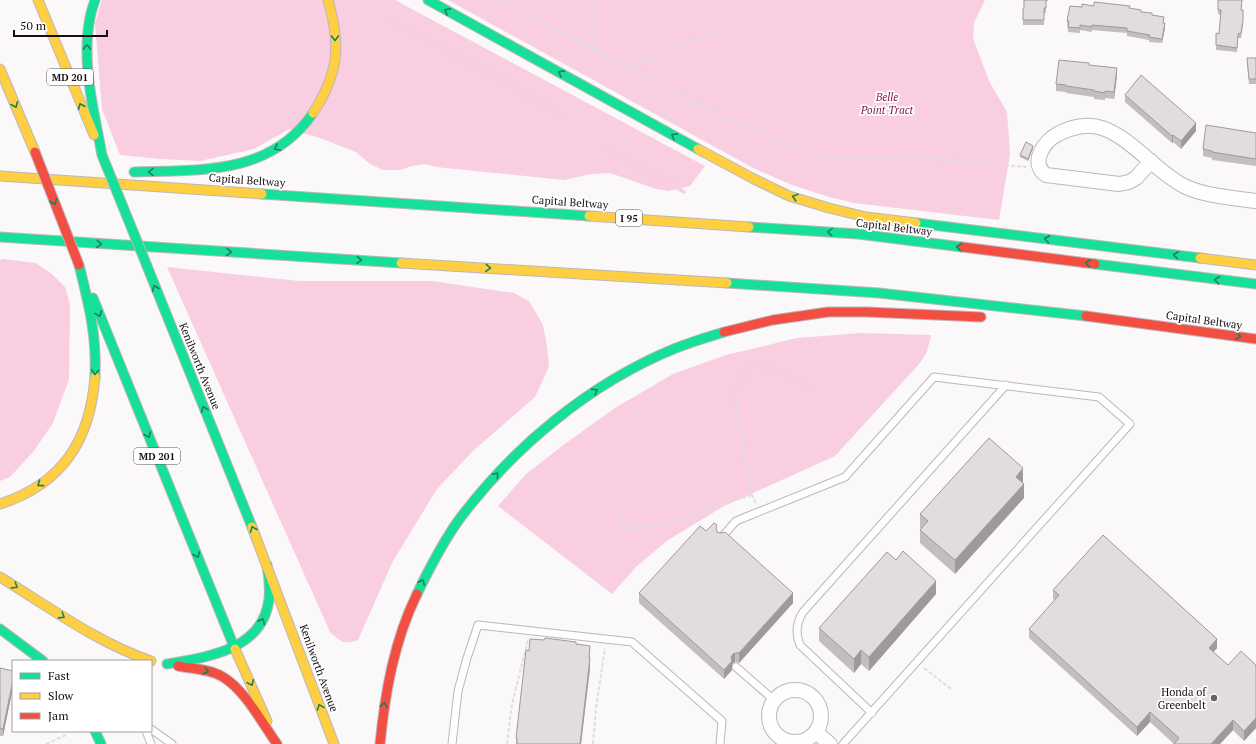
<svg xmlns="http://www.w3.org/2000/svg" width="1256" height="744" font-family="'PT Serif',serif">
<style>
.forest{fill:#f8cee0}
.lines{fill:none;stroke-linecap:round;stroke-linejoin:round}
.stream{stroke:#f7cfdf;stroke-width:3.5}
.lane-casing{stroke:#bdb7b9;stroke-width:9}
.street-casing{stroke:#bdb7b9;stroke-width:16}
.fast-casing{stroke:#bdb7b9;stroke-width:11}
.slow-casing{stroke:#bdb7b9;stroke-width:11}
.jam-casing{stroke:#bdb7b9;stroke-width:11}
.path{stroke:#dfdedf;stroke-width:2;stroke-dasharray:4 2;stroke-linecap:butt}
.lane{stroke:#fefefe;stroke-width:7}
.street{stroke:#fefefe;stroke-width:14}
.fast{stroke:#16e098;stroke-width:9}
.slow{stroke:#ffcf43;stroke-width:9}
.jam{stroke:#f24e42;stroke-width:9}
.fast-bridge-casing{stroke:#bdb7b9;stroke-width:11;stroke-linecap:butt}
.jam-bridge-casing{stroke:#bdb7b9;stroke-width:11;stroke-linecap:butt}
.fast-bridge{stroke:#16e098;stroke-width:9}
.jam-bridge{stroke:#f24e42;stroke-width:9}
.wall{fill:#c2bdbf}
.shaded-wall{fill:#9e9a9b}
.building{fill:#e2dcde;stroke:#9e9a9b}
.oneway{stroke:#16825c}
.poi-dot{fill:#666163;stroke:#fff;stroke-width:1.5}
.labels{text-anchor:middle;stroke-width:3.5;stroke-linejoin:round;paint-order:stroke}
.shield{fill:#fff;stroke:#5c5759;stroke-width:1}
.shield-label{font-size:10px;font-weight:bold;fill:#160f12}
.park-label{font-size:11px;font-style:italic;fill:#7b144e;stroke:#fff}
.street-label{font-size:11px;fill:#160f12;stroke:#fff}
.poi-label{font-size:11px;fill:#160f12;stroke:#fff;text-anchor:end}
</style>
<rect width="100%" height="100%" fill="#fbf8f9"/>
<g class="forest">
<path d="M 102,0 L 395,0 L 705,166 L 690,186 L 668,191 L 656,189 L 610,173 L 592,174 L 564,180 L 436,167 L 425,164 L 412,166 L 400,170 L 383,170 L 370,164 L 356,152 L 320,138 L 289,129 L 254,149 L 200,161 L 160,159 L 120,155 L 102,109 L 95,23 Z"/>
<path d="M 448,0 L 985,0 L 974,23 L 973,38 L 989,81 L 1007,112 L 1010,154 L 999,220 L 854,203 L 829,197 L 792,185 L 755,169 Z"/>
<path d="M 3,259 L 36,263 L 53,275 L 65,287 L 70,305 L 69,379 L 53,423 L 33,452 L 10,477 L 0,481 L 0,260 Z"/>
<path d="M 167,267 L 299,281 L 432,281 L 514,293 L 529,301 L 543,325 L 547,347 L 549,367 L 535,397 L 474,450 L 437,489 L 393,561 L 358,640 C 344,645 341,642 330,632 Z"/>
<path d="M 861,333 L 931,335 L 927,352 L 920,363 L 835,456 L 724,506 L 668,540 L 637,566 L 612,594 L 498,506 L 526,474 L 566,443 L 615,408 L 673,374 L 726,355 L 797,338 Z"/>
</g>
<g class="lines">
<g class="stream">
<path d="M 386,18 L 473,64 L 563,116 L 607,149 L 684,192"/>
<path d="M 734,399 L 749,362 L 782,373 L 809,387"/>
</g>
<defs>
<g id="lane">
<path d="M 721,538 L 736,521 L 845,477 L 934,377 L 1099,397 L 1130,424 L 843,744"/>
<path d="M 736,667 L 775,701"/>
<path d="M 872,713 L 800,645 C 795,633 796,623 803,612 L 1006,385"/>
<path d="M 151,729 L 172,744"/>
<path d="M 146,731 L 151,744"/>
<path d="M 452,744 L 458,691 L 467,658 L 478,625 L 632,642 L 722,721 L 720,744"/>
<path d="M 801,744 L 802,741"/>
</g>
<g id="street">
<path d="M 1151,161 L 1136,178 L 1129,182 L 1119,184 L 1046,175 C 1029,163 1044,141 1058,134 C 1071,127 1088,123 1102,128 C 1132,138 1156,172 1184,186 C 1204,196 1234,198 1256,201"/>
<circle cx="795" cy="716" r="26"/>
<path d="M 816,732 L 830,744"/>
</g>
<g id="fast">
<path d="M 95,0 C 93,6 91,12 90,18 C 81,63 94,111 102,155"/>
<path d="M 428,0 L 698,149"/>
<path d="M 134,172 C 201,170 271,175 313,113"/>
<path d="M 262,194 L 589,216"/>
<path d="M 916,223 L 1200,258"/>
<path d="M 749,227 L 858,234 L 962,247"/>
<path d="M 0,237 L 401,263"/>
<path d="M 1095,264 L 1256,284"/>
<path d="M 79,265 C 89,305 97,336 95,377"/>
<path d="M 147,266 L 252,527"/>
<path d="M 727,283 L 879,293 L 1086,316"/>
<path d="M 93,298 L 235,649"/>
<path d="M 417,594 C 429,569 442,544 458,521 C 513,447 590,383 676,348 C 691,342 708,337 724,332"/>
<path d="M 0,629 L 43,661"/>
<path d="M 167,664 C 208,657 263,650 269,599 C 270,587 269,576 267,565"/>
<path d="M 95,731 L 101,744"/>
</g>
<g id="slow">
<path d="M 38,0 L 94,135"/>
<path d="M 0,69 L 35,152"/>
<path d="M 313,113 C 339,73 341,45 328,0"/>
<path d="M 698,149 L 752,178 L 789,196 L 829,208 L 866,217 L 916,223"/>
<path d="M 0,176 L 262,194"/>
<path d="M 589,216 L 749,227"/>
<path d="M 1200,258 L 1256,265"/>
<path d="M 401,263 L 727,283"/>
<path d="M 0,504 C 62,484 90,441 95,377"/>
<path d="M 252,527 L 334,744"/>
<path d="M 0,577 C 49,607 96,642 151,661"/>
<path d="M 235,649 L 267,721"/>
</g>
<g id="jam">
<path d="M 962,247 L 1095,264"/>
<path d="M 1086,316 L 1256,339"/>
<path d="M 724,332 L 773,320 L 828,312 L 867,312 L 981,317"/>
<path d="M 178,666 C 193,669 210,669 223,677 C 244,689 263,724 277,744"/>
<path d="M 380,744 C 385,693 394,641 417,594"/>
</g>
</defs>
<use href="#lane" class="lane-casing"/>
<use href="#street" class="street-casing"/>
<use href="#fast" class="fast-casing"/>
<use href="#slow" class="slow-casing"/>
<use href="#jam" class="jam-casing"/>
<g class="path">
<path d="M 502,0 L 551,27 L 679,95 L 728,120 L 776,140 L 827,156 L 855,159 L 917,157 L 1026,167"/>
<path d="M 597,51 L 597,0"/>
<path d="M 630,69 L 639,64 L 716,32"/>
<path d="M 737,399 L 739,426 L 752,495 L 756,504"/>
<path d="M 618,507 L 626,529 C 640,527 653,526 666,523 C 696,516 723,503 752,495"/>
<path d="M 924,668 L 951,689"/>
<path d="M 46,744 L 66,735"/>
<path d="M 507,744 L 511,711 L 514,696 L 528,640"/>
<path d="M 593,744 L 596,708 L 605,648"/>
<path d="M 769,744 L 770,743"/>
</g>
<use href="#lane" class="lane"/>
<use href="#street" class="street"/>
<use href="#fast" class="fast"/>
<use href="#slow" class="slow"/>
<use href="#jam" class="jam"/>
<defs>
<path id="fast-bridge" d="M 102,155 L 147,266"/>
<path id="jam-bridge" d="M 35,152 L 79,265"/>
</defs>
<use href="#fast-bridge" class="fast-bridge-casing"/>
<use href="#jam-bridge" class="jam-bridge-casing"/>
<use href="#fast-bridge" class="fast-bridge"/>
<use href="#jam-bridge" class="jam-bridge"/>
</g>
<g class="wall">
<path d="M 1024,0 L 1048,0 L 1048,1 L 1046,1 L 1046,13 L 1044,13 L 1044,25 L 1023,25 L 1023,8 L 1024,8 Z"/>
<path d="M 1218,0 L 1242,0 L 1241,10 L 1243,26 L 1241,38 L 1238,38 L 1237,52 L 1216,50 L 1216,45 L 1219,34 L 1221,15 L 1218,14 Z"/>
<path d="M 1094,6 L 1130,8 L 1152,15 L 1164,23 L 1165,28 L 1162,43 L 1149,42 L 1149,40 L 1127,36 L 1127,33 L 1092,30 L 1092,32 L 1080,30 L 1080,33 L 1068,32 L 1067,21 L 1082,7 Z"/>
<path d="M 1256,58 L 1256,84 L 1249,84 L 1247,63 Z"/>
<path d="M 1089,65 L 1117,75 L 1114,99 L 1105,98 L 1105,100 L 1094,99 L 1094,97 L 1066,93 L 1066,92 L 1056,91 L 1056,84 Z"/>
<path d="M 1125,95 L 1196,131 L 1181,149 L 1173,142 L 1172,143 L 1125,102 Z"/>
<path d="M 1256,133 L 1256,166 L 1212,160 L 1212,158 L 1203,156 L 1203,149 Z"/>
<path d="M 1033,148 L 1028,161 L 1020,157 L 1020,155 Z"/>
<path d="M 1023,482 L 1023,483 L 1024,498 L 955,574 L 920,543 L 920,530 L 921,529 L 920,528 L 920,514 Z"/>
<path d="M 706,531 L 717,531 L 793,603 L 739,663 L 735,662 L 733,663 L 732,670 L 724,679 L 639,603 L 639,593 Z"/>
<path d="M 1053,590 L 1217,648 L 1213,652 L 1228,665 L 1256,665 L 1256,728 L 1244,741 L 1233,730 L 1220,744 L 1174,744 L 1150,722 L 1137,736 L 1029,638 L 1029,629 L 1055,600 L 1053,599 Z"/>
<path d="M 936,594 L 869,671 L 861,664 L 854,673 L 819,641 L 819,628 Z"/>
<path d="M 576,644 L 590,655 L 590,668 L 581,744 L 516,744 L 516,738 L 529,651 Z"/>
<path d="M 0,668 L 13,671 L 13,687 L 3,736 L 0,736 Z"/>
</g>
<g class="shaded-wall">
<path d="M 1165,23 L 1165,28 L 1162,43 L 1162,39 Z"/>
<path d="M 1117,68 L 1117,75 L 1114,99 L 1114,92 Z"/>
<path d="M 1196,123 L 1196,131 L 1181,149 L 1181,141 Z"/>
<path d="M 1173,135 L 1173,142 L 1172,143 L 1172,136 Z"/>
<path d="M 1033,146 L 1033,148 L 1028,161 L 1028,159 Z"/>
<path d="M 1023,468 L 1023,482 L 1016,491 L 1016,477 Z"/>
<path d="M 1024,484 L 1024,498 L 955,574 L 955,560 Z"/>
<path d="M 936,581 L 936,594 L 869,671 L 869,657 Z"/>
<path d="M 793,593 L 793,603 L 739,663 L 739,653 Z"/>
<path d="M 1217,639 L 1217,648 L 1209,657 L 1209,648 Z"/>
<path d="M 861,650 L 861,664 L 854,673 L 854,659 Z"/>
<path d="M 735,653 L 735,662 L 732,664 L 732,670 L 724,679 L 724,670 L 733,654 Z"/>
<path d="M 590,658 L 590,668 L 581,744 L 580,744 Z"/>
<path d="M 13,680 L 13,687 L 3,736 L 3,729 Z"/>
<path d="M 1150,712 L 1150,722 L 1137,736 L 1137,727 Z"/>
<path d="M 1256,718 L 1256,728 L 1244,741 L 1244,731 Z"/>
<path d="M 1233,720 L 1233,730 L 1220,744 L 1211,744 Z"/>
</g>
<g class="building">
<path d="M 1024,0 L 1046,0 L 1046,8 L 1044,8 L 1044,20 L 1023,20 L 1023,8 L 1024,8 Z"/>
<path d="M 1218,0 L 1242,0 L 1241,10 L 1243,10 L 1243,21 L 1241,33 L 1238,34 L 1237,48 L 1216,45 L 1216,33 L 1219,34 L 1221,10 L 1218,10 Z"/>
<path d="M 1094,2 L 1130,6 L 1129,8 L 1141,10 L 1141,12 L 1152,13 L 1152,15 L 1164,17 L 1163,23 L 1165,23 L 1162,39 L 1149,37 L 1150,35 L 1127,31 L 1127,28 L 1092,25 L 1092,27 L 1080,25 L 1080,28 L 1068,27 L 1069,21 L 1067,21 L 1070,6 L 1082,7 L 1082,4 L 1094,6 Z"/>
<path d="M 1247,58 L 1256,58 L 1256,79 L 1249,79 Z"/>
<path d="M 1059,60 L 1089,63 L 1089,65 L 1117,68 L 1114,92 L 1105,91 L 1105,93 L 1094,91 L 1094,90 L 1066,86 L 1066,85 L 1056,84 Z"/>
<path d="M 1141,75 L 1196,123 L 1181,141 L 1173,135 L 1172,136 L 1125,95 Z"/>
<path d="M 1206,125 L 1256,133 L 1256,159 L 1212,152 L 1212,151 L 1203,149 Z"/>
<path d="M 1026,142 L 1033,146 L 1028,159 L 1020,155 Z"/>
<path d="M 989,438 L 1023,468 L 1016,477 L 1024,484 L 955,560 L 920,530 L 928,521 L 920,514 Z"/>
<path d="M 714,523 L 717,525 L 716,528 L 717,532 L 720,533 L 725,532 L 793,593 L 739,653 L 735,653 L 733,654 L 731,657 L 732,661 L 724,670 L 639,593 L 700,526 L 706,531 Z"/>
<path d="M 1103,535 L 1217,639 L 1209,648 L 1228,665 L 1241,651 L 1256,665 L 1256,718 L 1244,731 L 1233,720 L 1211,744 L 1174,744 L 1179,738 L 1150,712 L 1137,727 L 1029,629 L 1059,595 L 1053,590 Z"/>
<path d="M 903,551 L 936,581 L 869,657 L 861,650 L 854,659 L 819,628 L 887,552 L 896,560 Z"/>
<path d="M 545,638 L 576,642 L 576,644 L 590,646 L 589,658 L 590,658 L 580,744 L 517,744 L 517,738 L 516,738 L 526,650 L 529,651 L 530,639 L 544,640 Z"/>
<path d="M 0,668 L 13,671 L 13,680 L 3,729 L 0,728 Z"/>
</g>
<defs><path id="oneway-chevron" d="M-2-3.5L2.5 0L-2 3.5" fill="none" stroke-width="1.6" stroke-linecap="round" stroke-linejoin="round"/></defs>
<g class="oneway">
<use href="#oneway-chevron" transform="translate(447 11) rotate(-151)"/>
<use href="#oneway-chevron" transform="translate(335 38) rotate(88)"/>
<use href="#oneway-chevron" transform="translate(87 47) rotate(-91)"/>
<use href="#oneway-chevron" transform="translate(561 73) rotate(-151)"/>
<use href="#oneway-chevron" transform="translate(15 105) rotate(67)"/>
<use href="#oneway-chevron" transform="translate(81 106) rotate(-113)"/>
<use href="#oneway-chevron" transform="translate(674 136) rotate(-151)"/>
<use href="#oneway-chevron" transform="translate(277 148) rotate(150)"/>
<use href="#oneway-chevron" transform="translate(151 172) rotate(179)"/>
<use href="#oneway-chevron" transform="translate(795 197) rotate(-162)"/>
<use href="#oneway-chevron" transform="translate(54 202) rotate(68)"/>
<use href="#oneway-chevron" transform="translate(830 232) rotate(-176)"/>
<use href="#oneway-chevron" transform="translate(1047 239) rotate(-173)"/>
<use href="#oneway-chevron" transform="translate(99 244) rotate(4)"/>
<use href="#oneway-chevron" transform="translate(959 247) rotate(-173)"/>
<use href="#oneway-chevron" transform="translate(229 252) rotate(4)"/>
<use href="#oneway-chevron" transform="translate(1176 255) rotate(-173)"/>
<use href="#oneway-chevron" transform="translate(359 260) rotate(4)"/>
<use href="#oneway-chevron" transform="translate(1088 263) rotate(-173)"/>
<use href="#oneway-chevron" transform="translate(488 268) rotate(4)"/>
<use href="#oneway-chevron" transform="translate(1217 280) rotate(-173)"/>
<use href="#oneway-chevron" transform="translate(155 288) rotate(-112)"/>
<use href="#oneway-chevron" transform="translate(99 314) rotate(68)"/>
<use href="#oneway-chevron" transform="translate(1238 336) rotate(8)"/>
<use href="#oneway-chevron" transform="translate(95 372) rotate(95)"/>
<use href="#oneway-chevron" transform="translate(595 391) rotate(-32)"/>
<use href="#oneway-chevron" transform="translate(204 409) rotate(-112)"/>
<use href="#oneway-chevron" transform="translate(148 435) rotate(68)"/>
<use href="#oneway-chevron" transform="translate(496 475) rotate(-49)"/>
<use href="#oneway-chevron" transform="translate(40 484) rotate(144)"/>
<use href="#oneway-chevron" transform="translate(253 529) rotate(-112)"/>
<use href="#oneway-chevron" transform="translate(197 555) rotate(68)"/>
<use href="#oneway-chevron" transform="translate(422 582) rotate(-65)"/>
<use href="#oneway-chevron" transform="translate(15 586) rotate(32)"/>
<use href="#oneway-chevron" transform="translate(62 616) rotate(32)"/>
<use href="#oneway-chevron" transform="translate(262 621) rotate(-64)"/>
<use href="#oneway-chevron" transform="translate(206 671) rotate(14)"/>
<use href="#oneway-chevron" transform="translate(251 683) rotate(66)"/>
<use href="#oneway-chevron" transform="translate(384 705) rotate(-81)"/>
<use href="#oneway-chevron" transform="translate(320 707) rotate(-110)"/>
</g>
<circle class="poi-dot" cx="1214" cy="698" r="4"/>
<g class="labels">
<g class="shield">
<rect x="47" y="69" width="46" height="16" rx="3"/>
<rect x="616" y="210" width="26" height="16" rx="3"/>
<rect x="134" y="448" width="46" height="16" rx="3"/>
</g>
<g class="shield-label">
<text x="70" y="81">MD 201</text>
<text x="629" y="222">I 95</text>
<text x="157" y="460">MD 201</text>
</g>
<g class="park-label">
<text x="887" y="101">Belle<tspan x="887" dy="13">Point Tract</tspan></text>
</g>
<g class="street-label">
<text transform="translate(247 180) rotate(4)" y="4">Capital Beltway</text>
<text transform="translate(570 202) rotate(4)" y="4">Capital Beltway</text>
<text transform="translate(894 227) rotate(7)" y="4">Capital Beltway</text>
<text transform="translate(1204 320) rotate(8)" y="4">Capital Beltway</text>
<text transform="translate(200 366) rotate(68)" y="4">Kenilworth Avenue</text>
<text transform="translate(319 668) rotate(70)" y="4">Kenilworth Avenue</text>
</g>
<g class="poi-label">
<text x="1206" y="696">Honda of<tspan x="1206" dy="13">Greenbelt</tspan></text>
</g>
</g>
<rect x="12" y="660" width="140" height="72" fill="#ffffff" stroke="#a29fa0"/>
<rect x="20" y="673" width="20" height="6" fill="#16e098" stroke="#a29fa0"/>
<text x="48" y="680" font-size="12" fill="#160f12">Fast</text>
<rect x="20" y="693" width="20" height="6" fill="#ffcf43" stroke="#a29fa0"/>
<text x="48" y="700" font-size="12" fill="#160f12">Slow</text>
<rect x="20" y="713" width="20" height="6" fill="#f24e42" stroke="#a29fa0"/>
<text x="48" y="720" font-size="12" fill="#160f12">Jam</text>
<path d="M14 30v6h93v-6" fill="none" stroke="#160f12" stroke-width="2"/>
<text x="20" y="30" font-size="12" fill="#160f12" stroke="#ffffff" stroke-width="3" paint-order="stroke">50 m</text>
</svg>
